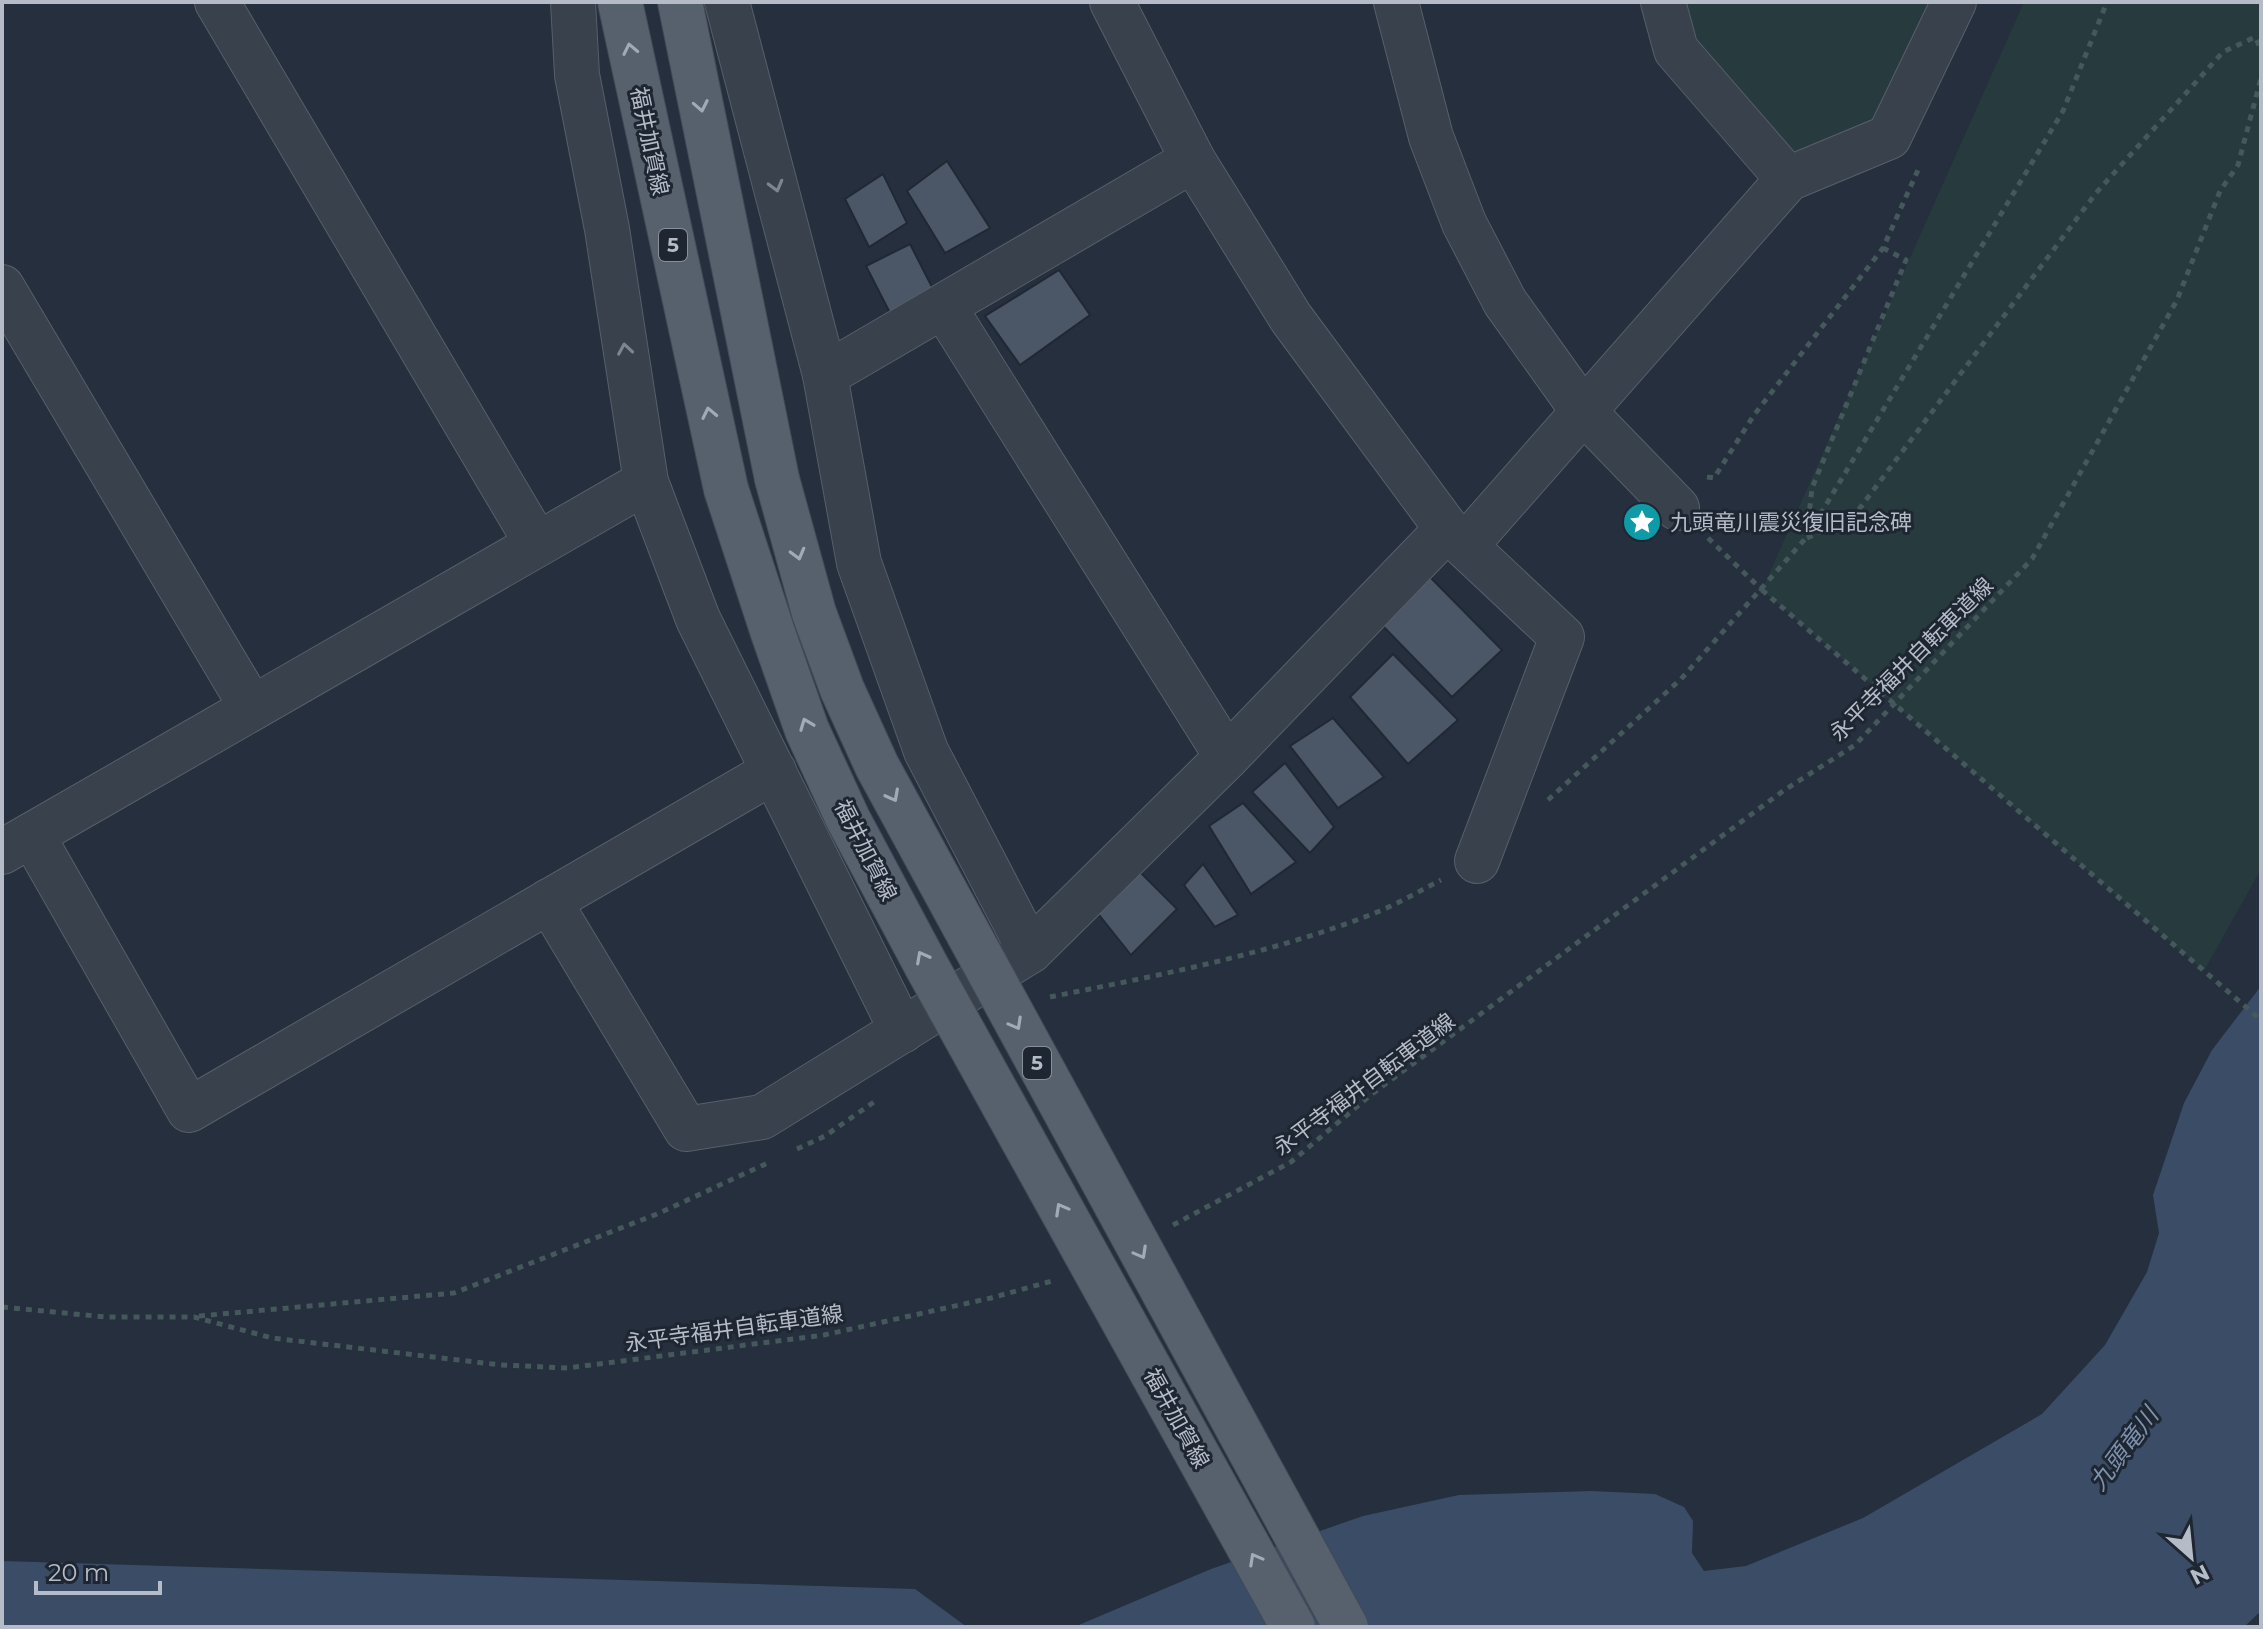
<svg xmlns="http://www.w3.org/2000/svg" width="2263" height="1629" font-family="Montserrat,'Noto Sans JP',sans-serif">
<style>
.green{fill:#273b3e}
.water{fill:#3b4c66}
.building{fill:#4b5666;stroke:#202834;stroke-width:2}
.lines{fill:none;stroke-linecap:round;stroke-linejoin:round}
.minor-casing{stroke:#575f6b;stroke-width:46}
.major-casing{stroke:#424a56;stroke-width:46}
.path{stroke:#45585b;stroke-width:5;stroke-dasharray:6 6;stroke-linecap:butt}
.minor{stroke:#39414d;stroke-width:44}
.major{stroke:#57606d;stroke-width:44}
.major-bridge-casing{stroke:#424a56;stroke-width:46;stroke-linecap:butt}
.path-bridge{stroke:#45585b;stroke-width:5;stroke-dasharray:6 6;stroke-linecap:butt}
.major-bridge{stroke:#57606d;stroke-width:44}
.oneway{stroke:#a2aab6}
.oneway2{stroke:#7d8591}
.labels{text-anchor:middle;stroke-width:6;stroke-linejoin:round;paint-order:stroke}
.shield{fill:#1e2632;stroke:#888f9b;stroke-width:2}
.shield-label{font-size:20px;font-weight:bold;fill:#b5bcc8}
.street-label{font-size:22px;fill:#b5bcc8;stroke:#1e2632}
.poi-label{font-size:22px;fill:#b5bcc8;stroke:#1e2632;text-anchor:start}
.water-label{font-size:24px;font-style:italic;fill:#7d91af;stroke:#1e2632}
</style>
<rect width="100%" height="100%" fill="#252f3d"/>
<g class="green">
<path d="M 1663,2 L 1947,2 L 1881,130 L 1788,179 Z"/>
<path d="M 2024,2 L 2261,2 L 2261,869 L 2204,971 L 1762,590 Z"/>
</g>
<g class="water">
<path d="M 2261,986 L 2261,1611 L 2244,1627 L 1074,1627 L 1211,1569 L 1363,1516 L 1459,1495 L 1592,1491 L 1655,1494 L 1684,1507 L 1693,1521 L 1692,1553 L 1704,1571 L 1746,1566 L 1863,1518 L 2042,1414 L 2105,1345 L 2147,1272 L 2159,1233 L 2153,1195 L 2184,1103 L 2212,1050 Z"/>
<path d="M 2,1561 L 915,1589 L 967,1627 L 2,1627 Z"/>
</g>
<g class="building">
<path d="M 947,161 L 990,228 L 945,253 L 907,191 Z"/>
<path d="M 883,174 L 907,223 L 869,247 L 845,199 Z"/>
<path d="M 910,244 L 933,289 L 890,313 L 866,266 Z"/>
<path d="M 1059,270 L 1090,315 L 1020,365 L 985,316 Z"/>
<path d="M 1429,576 L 1502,650 L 1452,697 L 1378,621 Z"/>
<path d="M 1393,654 L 1458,720 L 1408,764 L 1350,697 Z"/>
<path d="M 1333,718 L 1384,777 L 1338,808 L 1290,746 Z"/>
<path d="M 1285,763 L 1334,827 L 1310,853 L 1252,792 Z"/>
<path d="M 1243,803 L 1296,862 L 1251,894 L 1209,826 Z"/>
<path d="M 1203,864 L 1238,915 L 1215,927 L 1184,885 Z"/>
<path d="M 1136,868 L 1177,909 L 1131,955 L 1092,906 Z"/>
</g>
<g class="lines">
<defs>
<g id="minor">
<path d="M 217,2 L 537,544"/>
<path d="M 573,2 L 577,75 L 607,229 L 646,482 L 698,619 L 902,1031"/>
<path d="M 727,2 L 825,375 L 859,563 L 926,751 L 1030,951"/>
<path d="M 1112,2 L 1193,160 L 1291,318 L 1447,529 L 1562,637 L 1477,861"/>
<path d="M 1396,2 L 1431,137 L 1464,223 L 1505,302 L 1583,411 L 1677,508"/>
<path d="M 1663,2 L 1676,50 L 1788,179"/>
<path d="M 2,287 L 252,708"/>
<path d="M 944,307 L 1227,757"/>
<path d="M 825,375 L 1193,160"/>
<path d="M 1466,545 L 1788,179 L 1889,137 L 1954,2"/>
<path d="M 32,835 L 189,1110 L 774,771"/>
<path d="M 2,852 L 646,482"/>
<path d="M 549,901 L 686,1129 L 762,1117 L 1030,951 L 1227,757 L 1447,529"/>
</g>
<g id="major">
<path d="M 620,2 L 726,489"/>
<path d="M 680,2 L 777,479"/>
</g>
</defs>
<use href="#minor" class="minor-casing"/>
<use href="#major" class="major-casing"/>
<g class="path">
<path d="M 1707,477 L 1714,478 L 1754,415 L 1883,248 L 1918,170"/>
<path d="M 1807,533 L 1812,488 L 1906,260 L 1883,248"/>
<path d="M 1708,538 L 1762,590"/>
<path d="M 1807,538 L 1854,516 L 2096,193 L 2223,52 L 2255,37 L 2261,49"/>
<path d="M 1548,800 L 1681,679 L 1806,538 L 2063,111 L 2107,2"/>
<path d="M 1050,997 C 1160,975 1271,954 1375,913 C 1398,904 1419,891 1441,880"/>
<path d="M 797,1149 L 825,1136 L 874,1102"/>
<path d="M 1173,1225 L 1291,1162 L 1372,1094 L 1783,791 L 1855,745 L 2032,559 L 2177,300 L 2220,191 L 2238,165 L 2261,78"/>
<path d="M 2,1307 L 106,1317 L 194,1317 L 272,1338 L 501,1365 L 568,1368 L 824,1335 L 991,1298 L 1052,1281"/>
<path d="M 199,1316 L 454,1293 L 657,1214 L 770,1162"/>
</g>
<use href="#minor" class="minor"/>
<use href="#major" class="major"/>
<defs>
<g id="major-bridge">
<path d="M 777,479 L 814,613 L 842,689 L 877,766 L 1346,1627"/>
<path d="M 726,489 L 773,633 L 807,730 L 848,819 L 927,967 L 1293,1627"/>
</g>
</defs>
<use href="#major-bridge" class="major-bridge-casing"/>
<path class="path-bridge" d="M 1762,590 L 2261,1020"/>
<use href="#major-bridge" class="major-bridge"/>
</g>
<defs><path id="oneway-chevron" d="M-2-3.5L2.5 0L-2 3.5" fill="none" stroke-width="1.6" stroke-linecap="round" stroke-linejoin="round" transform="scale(2)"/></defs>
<g class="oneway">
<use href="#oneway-chevron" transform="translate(630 49) rotate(-102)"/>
<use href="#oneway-chevron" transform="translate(701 106) rotate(79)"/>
<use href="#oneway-chevron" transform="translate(709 413) rotate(-102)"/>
<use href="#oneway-chevron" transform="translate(798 554) rotate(75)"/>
<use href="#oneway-chevron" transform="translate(806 724) rotate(-111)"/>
<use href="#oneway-chevron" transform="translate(893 796) rotate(62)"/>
<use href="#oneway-chevron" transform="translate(922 957) rotate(-118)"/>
<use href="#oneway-chevron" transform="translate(1016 1024) rotate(61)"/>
<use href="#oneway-chevron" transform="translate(1061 1209) rotate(-119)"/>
<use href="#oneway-chevron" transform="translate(1141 1253) rotate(61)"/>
<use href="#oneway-chevron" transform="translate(1255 1559) rotate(-119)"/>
</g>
<g class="oneway2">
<use href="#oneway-chevron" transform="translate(776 186) rotate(75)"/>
<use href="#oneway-chevron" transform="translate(625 349) rotate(-99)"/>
</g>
<defs>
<symbol id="sight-disc" viewBox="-11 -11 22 22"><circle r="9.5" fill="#0f9aa8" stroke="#1e2632"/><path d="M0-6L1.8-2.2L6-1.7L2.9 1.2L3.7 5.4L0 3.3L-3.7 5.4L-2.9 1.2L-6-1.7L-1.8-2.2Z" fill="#fff"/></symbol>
</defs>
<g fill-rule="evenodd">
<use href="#sight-disc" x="1620" y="500" width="44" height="44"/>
</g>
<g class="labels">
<g class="shield">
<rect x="659" y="229" width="28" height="32" rx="6"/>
<rect x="1023" y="1047" width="28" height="32" rx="6"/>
</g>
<g class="shield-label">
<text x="673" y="252">5</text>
<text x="1037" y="1070">5</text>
</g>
<g class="street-label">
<text transform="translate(650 141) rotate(78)" y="8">福井加賀線</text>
<text transform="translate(1911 659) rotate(-45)" y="8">永平寺福井自転車道線</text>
<text transform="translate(866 850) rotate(63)" y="8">福井加賀線</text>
<text transform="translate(1364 1084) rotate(-37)" y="8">永平寺福井自転車道線</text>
<text transform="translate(734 1328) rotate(-8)" y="8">永平寺福井自転車道線</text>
<text transform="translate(1177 1418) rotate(61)" y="8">福井加賀線</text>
</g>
<g class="poi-label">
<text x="1670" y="530">九頭竜川震災復旧記念碑</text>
</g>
<g class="water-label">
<text transform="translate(2124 1449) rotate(-53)" y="8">九頭竜川</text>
</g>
</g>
<rect width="2263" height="1629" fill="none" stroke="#b5bcc8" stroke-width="8"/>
<g transform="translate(2191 1557) rotate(153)" stroke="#1e2632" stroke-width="6" paint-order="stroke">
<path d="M0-6L14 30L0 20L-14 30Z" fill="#b5bcc8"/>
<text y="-12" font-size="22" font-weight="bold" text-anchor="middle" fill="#b5bcc8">N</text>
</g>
<path d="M36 1581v12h124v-12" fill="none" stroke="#b5bcc8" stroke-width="4"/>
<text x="48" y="1581" font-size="24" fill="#b5bcc8" stroke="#1e2632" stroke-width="6" paint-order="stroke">20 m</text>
</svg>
